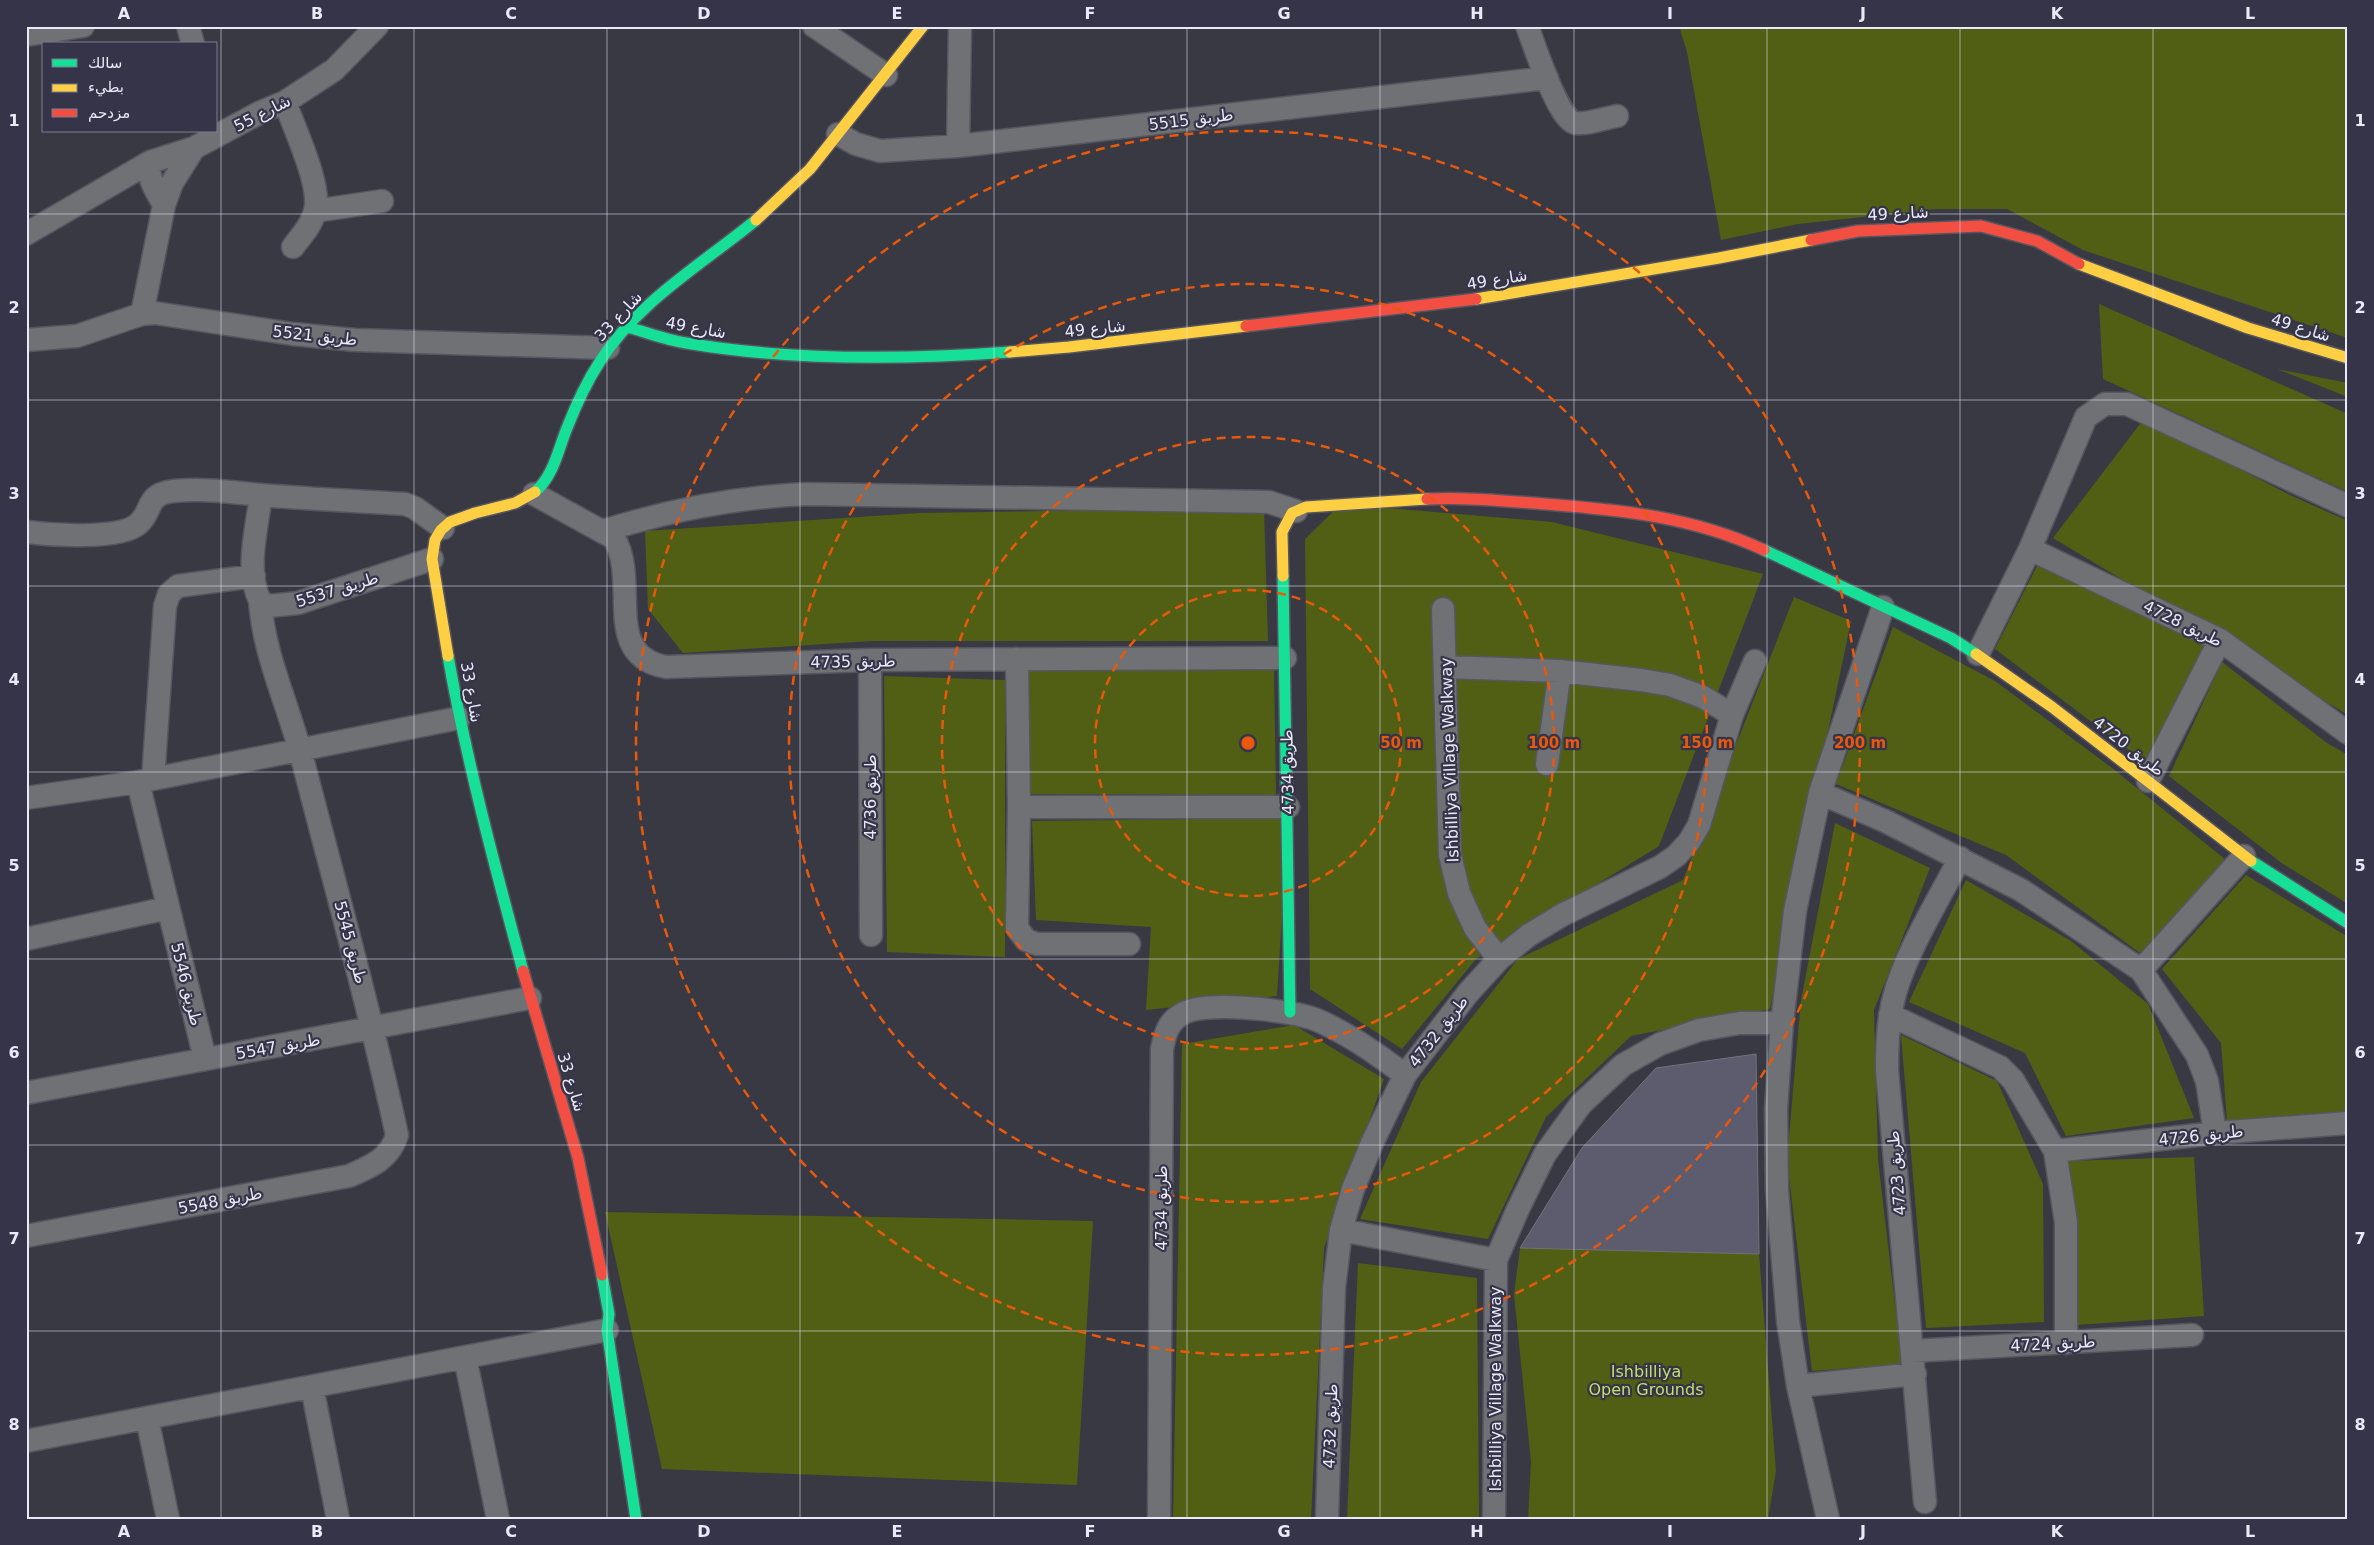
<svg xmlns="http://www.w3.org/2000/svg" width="2374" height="1545" viewBox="0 0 2374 1545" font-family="'DejaVu Sans','Noto Sans Arabic',sans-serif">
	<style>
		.green { fill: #515f15 }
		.building { fill: #5d5b6e; stroke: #73727d }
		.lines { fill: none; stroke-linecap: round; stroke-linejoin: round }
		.street-casing { stroke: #565660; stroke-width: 25 }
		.fast-casing { stroke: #565660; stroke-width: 14 }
		.slow-casing { stroke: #565660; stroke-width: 14 }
		.jam-casing { stroke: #565660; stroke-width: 14 }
		.street { stroke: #6f7175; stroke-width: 22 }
		.fast { stroke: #16e098; stroke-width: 11 }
		.slow { stroke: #ffcf43; stroke-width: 11 }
		.jam { stroke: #f24e42; stroke-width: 11 }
		.grid { fill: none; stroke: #e9e9f7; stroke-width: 1; stroke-opacity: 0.55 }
		.ring { fill: none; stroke: #e8590c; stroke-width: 2.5; stroke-dasharray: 9 6 }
		.labels { text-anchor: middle; stroke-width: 4.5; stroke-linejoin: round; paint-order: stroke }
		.street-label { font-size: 16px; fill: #e9e9f7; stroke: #353449 }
		.park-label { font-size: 16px; fill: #c5df69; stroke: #353449 }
		.centre { fill: #e8590c; stroke: #353449; stroke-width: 2.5 }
		.ring-label { font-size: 15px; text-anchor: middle; font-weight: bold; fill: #e8590c; stroke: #353449; stroke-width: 4.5; stroke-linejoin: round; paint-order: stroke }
		.neatline { fill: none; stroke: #e9e9f7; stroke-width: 2 }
		.grid-label { font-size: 16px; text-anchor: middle; font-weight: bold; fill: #e9e9f7 }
	</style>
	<rect width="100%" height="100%" fill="#393944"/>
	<path class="green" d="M1679,26l669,2v310l-265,-88 -76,-41h-71l-138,15 -77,16 -34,-188z
		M2099,304l249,110v78l-245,-113z
		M2277,369l71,14v14z
		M2143,420l149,76 56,25v194l-295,-177z
		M1341,504l211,18 211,52 -104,272 -183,113 -74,90 -92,-60 -5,-450z
		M1264,508l4,133h-396l-189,12 -35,-44 -3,-78 275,-18z
		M2038,564l171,70 -63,129 -151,-114z
		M1794,597l57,24 -81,388 -139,27 -85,81 -58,122 -128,-20 61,-137 97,-123 165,-79z
		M1893,627l102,54 117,87 114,92 -86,93 -134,-98 -170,-71z
		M2222,662l105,81 21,12v149l-65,-40 -114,-88z
		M1274,670l2,125 -245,-1 -3,-123z
		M884,676l121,4v277l-118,-5z
		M1288,818l-11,178 -131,14 5,-83 -115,-7 -4,-99z
		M1835,823l95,45 -56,142 4,150 24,204 -90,7 -25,-211 14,-160z
		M2246,875l102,62v176l-121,8 -6,-78 -59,-74z
		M1966,880l105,61 77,63 46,114 -128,18 -41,-83 -116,-51z
		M1294,1025l90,54 -60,169 -13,271h-138l9,-475z
		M1901,1035l96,46 46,103 1,138 -118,6z
		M2194,1157l10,159 -128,9 1,-100 -9,-64z
		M605,1212l488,9 -16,264 -415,-16z
		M1520,1248l239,6 17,217 -8,48h-240l3,-57 -17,-168z
		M1358,1263l119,15 2,241h-132z"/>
	<path class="building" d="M1756,1054l3,200 -239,-6 62,-100 74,-80z"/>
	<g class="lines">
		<g class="street-casing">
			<path id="street" d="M188,26l5,18
				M814,26l72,49
				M1527,26c7,18 31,93 48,97 12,2 30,-5 42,-7
				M26,35l57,-9
				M285,102c9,26 37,84 30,109 -3,14 -14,25 -22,36
				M838,134l18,10 24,7 78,-5 589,-68
				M958,146l2,-120
				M150,162c-3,17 6,28 14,43
				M315,211l67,-10
				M26,234l124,-72 44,-14 65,-35 26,-11 49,-32 43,-44
				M142,314l22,-109 8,-22 22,-35
				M26,340l51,-4 65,-22 13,-1 138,21 62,6 253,8
				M534,494l80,44c26,44 -13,117 52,129l204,-7 415,-2
				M261,495c-4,33 -16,75 -1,106l9,5 29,-3 134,-44
				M603,531c67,-21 134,-34 204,-37l462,8 27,9
				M26,532c24,3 94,8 112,-8 16,-13 6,-30 36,-33 29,-3 58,1 87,4 48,4 96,6 144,9l10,4 28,20
				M2030,549l190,91 128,93
				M1443,609l7,246 9,38 16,35 24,31
				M1978,654l52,-105 56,-132 19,-13h22l221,102
				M1017,659l2,148 -2,121 9,12 11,4h92
				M870,660l1,275
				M1445,667l115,4 81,9 29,5 33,12 29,18
				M1547,764l13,-93
				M153,779l12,-173 4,-12 9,-8 76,-10
				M2148,781l72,-141
				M138,782l67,277
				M1820,793l65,28 136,69 120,80 56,85 10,26 8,52
				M26,798l112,-16 321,-64
				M1019,807h269
				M26,939l142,-31
				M2141,970l103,-114
				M1890,1015l110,52 13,13 42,71 11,71v121
				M26,1093l504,-95
				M2055,1151l160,-18 133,-10
				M1341,1230l155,30
				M26,1236l323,-60c21,-9 41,-17 48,-41 -28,-128 -63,-254 -96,-381 -14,-52 -37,-99 -41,-153
				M1913,1351l279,-16
				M465,1357l33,162
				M1798,1386l117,-12
				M312,1387l26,132
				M147,1418l21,101
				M26,1441l581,-111
				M1925,1502l-38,-432c0,-27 1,-54 9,-80 13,-43 43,-91 64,-132
				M1159,1519l3,-470c3,-15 6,-27 20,-35 22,-14 111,-4 135,6 32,14 60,34 88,55
				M1327,1519l7,-231 7,-58 12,-41 20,-48 32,-66 63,-82 31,-34 30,-24 33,-20 98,-48 16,-11 13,-14 10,-17 33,-110 23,-54
				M1494,1519l2,-259 22,-51 27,-55 36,-50 42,-39 37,-21 39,-14 41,-7h42
				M1828,1519l-30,-133 -10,-65 -11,-131 -1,-81 6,-86 13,-112 25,-118 63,-186"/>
		</g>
		<g class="fast-casing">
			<path id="fast" d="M627,327c19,5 39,13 59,16 105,18 217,17 324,9
				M535,492c19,-17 23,-42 32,-64 9,-23 19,-45 32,-65 38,-61 102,-98 157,-143
				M1764,550l187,88 25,16
				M1283,576l7,436
				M448,656c19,107 47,211 75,315
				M2251,861l97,62
				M602,1275l7,39 -2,16 29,189"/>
		</g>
		<g class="slow-casing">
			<path id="slow" d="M756,220l54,-51 113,-143
				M2079,264l169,64 100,30
				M1476,299l243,-41 92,-18
				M1010,352l59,-5 177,-21
				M1283,576l-1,-44 10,-19 14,-6 121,-8
				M1976,654l76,53 199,154
				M448,656l-16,-97 3,-19 6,-10 9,-8 25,-9 40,-10 20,-11"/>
		</g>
		<g class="jam-casing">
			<path id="jam" d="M1811,240l47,-9 123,-5 56,15 42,23
				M1246,326l230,-27
				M1427,499c40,-2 78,2 118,5 78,6 148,13 219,46
				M523,971l55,187 24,117"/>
		</g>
		<use href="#street" class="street"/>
		<use href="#fast" class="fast"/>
		<use href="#slow" class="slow"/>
		<use href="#jam" class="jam"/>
	</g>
	<path class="grid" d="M221,26v1493M414,26v1493M607,26v1493M800,26v1493M994,26v1493M1187,26v1493M1380,26v1493M1574,26v1493M1767,26v1493M1960,26v1493M2153,26v1493M26,214h2322M26,400h2322M26,586h2322M26,772h2322M26,959h2322M26,1145h2322M26,1331h2322"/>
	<g class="ring">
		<circle cx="1248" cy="743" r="153"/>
		<circle cx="1248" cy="743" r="306"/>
		<circle cx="1248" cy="743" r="459"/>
		<circle cx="1248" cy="743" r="612"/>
	</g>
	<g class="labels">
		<g class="street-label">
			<text transform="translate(262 113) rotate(-27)" y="6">شارع 55</text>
			<text transform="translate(1191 119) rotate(-7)" y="6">طريق 5515</text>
			<text transform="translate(1898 213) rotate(-3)" y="6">شارع 49</text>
			<text transform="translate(1497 279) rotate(-9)" y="6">شارع 49</text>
			<text transform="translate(618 316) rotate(-47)" y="6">شارع 33</text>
			<text transform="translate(696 327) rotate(10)" y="6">شارع 49</text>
			<text transform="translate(2301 327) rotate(17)" y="6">شارع 49</text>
			<text transform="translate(1095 328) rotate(-6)" y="6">شارع 49</text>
			<text transform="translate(315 335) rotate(6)" y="6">طريق 5521</text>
			<text transform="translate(337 589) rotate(-17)" y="6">طريق 5537</text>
			<text transform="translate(2183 623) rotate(26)" y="6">طريق 4728</text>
			<text transform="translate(853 661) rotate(-1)" y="6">طريق 4735</text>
			<text transform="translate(472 692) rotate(80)" y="6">شارع 33</text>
			<text transform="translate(2129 746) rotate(38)" y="6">طريق 4720</text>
			<text transform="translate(1449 760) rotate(-92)" y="6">Ishbilliya Village Walkway</text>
			<text transform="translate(1287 772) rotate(-91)" y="6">طريق 4734</text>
			<text transform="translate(870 797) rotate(-90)" y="6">طريق 4736</text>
			<text transform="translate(351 942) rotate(75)" y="6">طريق 5545</text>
			<text transform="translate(187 984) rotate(76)" y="6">طريق 5546</text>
			<text transform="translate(1438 1031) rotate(-52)" y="6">طريق 4732</text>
			<text transform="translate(278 1046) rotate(-10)" y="6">طريق 5547</text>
			<text transform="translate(572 1082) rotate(73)" y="6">شارع 33</text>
			<text transform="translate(2201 1135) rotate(-6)" y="6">طريق 4726</text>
			<text transform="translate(1896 1173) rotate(-95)" y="6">طريق 4723</text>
			<text transform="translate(220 1200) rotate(-11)" y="6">طريق 5548</text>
			<text transform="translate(1161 1208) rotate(-90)" y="6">طريق 4734</text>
			<text transform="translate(2053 1343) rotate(-3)" y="6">طريق 4724</text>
			<text transform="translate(1495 1389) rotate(-90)" y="6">Ishbilliya Village Walkway</text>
			<text transform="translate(1330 1426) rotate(-88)" y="6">طريق 4732</text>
		</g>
		<g class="park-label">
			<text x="1646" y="1377">Ishbilliya<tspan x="1646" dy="18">Open Grounds</tspan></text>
		</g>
	</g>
	<circle cx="1248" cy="743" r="8" class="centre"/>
	<g class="ring-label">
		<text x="1401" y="748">50 m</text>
		<text x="1554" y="748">100 m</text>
		<text x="1707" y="748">150 m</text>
		<text x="1860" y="748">200 m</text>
	</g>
	<rect width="2374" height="1545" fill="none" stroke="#353449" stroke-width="55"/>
	<rect x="42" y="42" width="175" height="90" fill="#353449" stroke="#7d7c8f"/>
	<rect x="52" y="59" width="25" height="8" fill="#16e098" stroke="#7d7c8f"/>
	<text x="88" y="68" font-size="15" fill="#e9e9f7">سالك</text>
	<rect x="52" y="84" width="25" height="8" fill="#ffcf43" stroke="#7d7c8f"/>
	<text x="88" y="92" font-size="15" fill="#e9e9f7">بطيء</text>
	<rect x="52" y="109" width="25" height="8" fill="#f24e42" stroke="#7d7c8f"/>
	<text x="88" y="118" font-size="15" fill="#e9e9f7">مزدحم</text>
	<rect x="28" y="28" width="2318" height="1490" class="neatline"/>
	<g class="grid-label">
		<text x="124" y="19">A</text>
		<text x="317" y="19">B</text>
		<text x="511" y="19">C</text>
		<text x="704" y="19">D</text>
		<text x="897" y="19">E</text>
		<text x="1090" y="19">F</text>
		<text x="1284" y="19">G</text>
		<text x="1477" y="19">H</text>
		<text x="1670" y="19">I</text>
		<text x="1863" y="19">J</text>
		<text x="2057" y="19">K</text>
		<text x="2250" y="19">L</text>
		<text x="14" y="126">1</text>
		<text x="2360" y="126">1</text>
		<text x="14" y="313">2</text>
		<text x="2360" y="313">2</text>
		<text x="14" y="499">3</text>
		<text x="2360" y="499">3</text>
		<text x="14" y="685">4</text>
		<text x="2360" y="685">4</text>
		<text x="14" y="871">5</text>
		<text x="2360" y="871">5</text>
		<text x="14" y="1058">6</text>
		<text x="2360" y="1058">6</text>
		<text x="14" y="1244">7</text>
		<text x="2360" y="1244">7</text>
		<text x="14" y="1430">8</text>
		<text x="2360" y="1430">8</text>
		<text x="124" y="1537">A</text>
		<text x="317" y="1537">B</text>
		<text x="511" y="1537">C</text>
		<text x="704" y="1537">D</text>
		<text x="897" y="1537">E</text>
		<text x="1090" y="1537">F</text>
		<text x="1284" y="1537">G</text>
		<text x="1477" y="1537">H</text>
		<text x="1670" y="1537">I</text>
		<text x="1863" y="1537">J</text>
		<text x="2057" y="1537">K</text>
		<text x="2250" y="1537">L</text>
	</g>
</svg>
